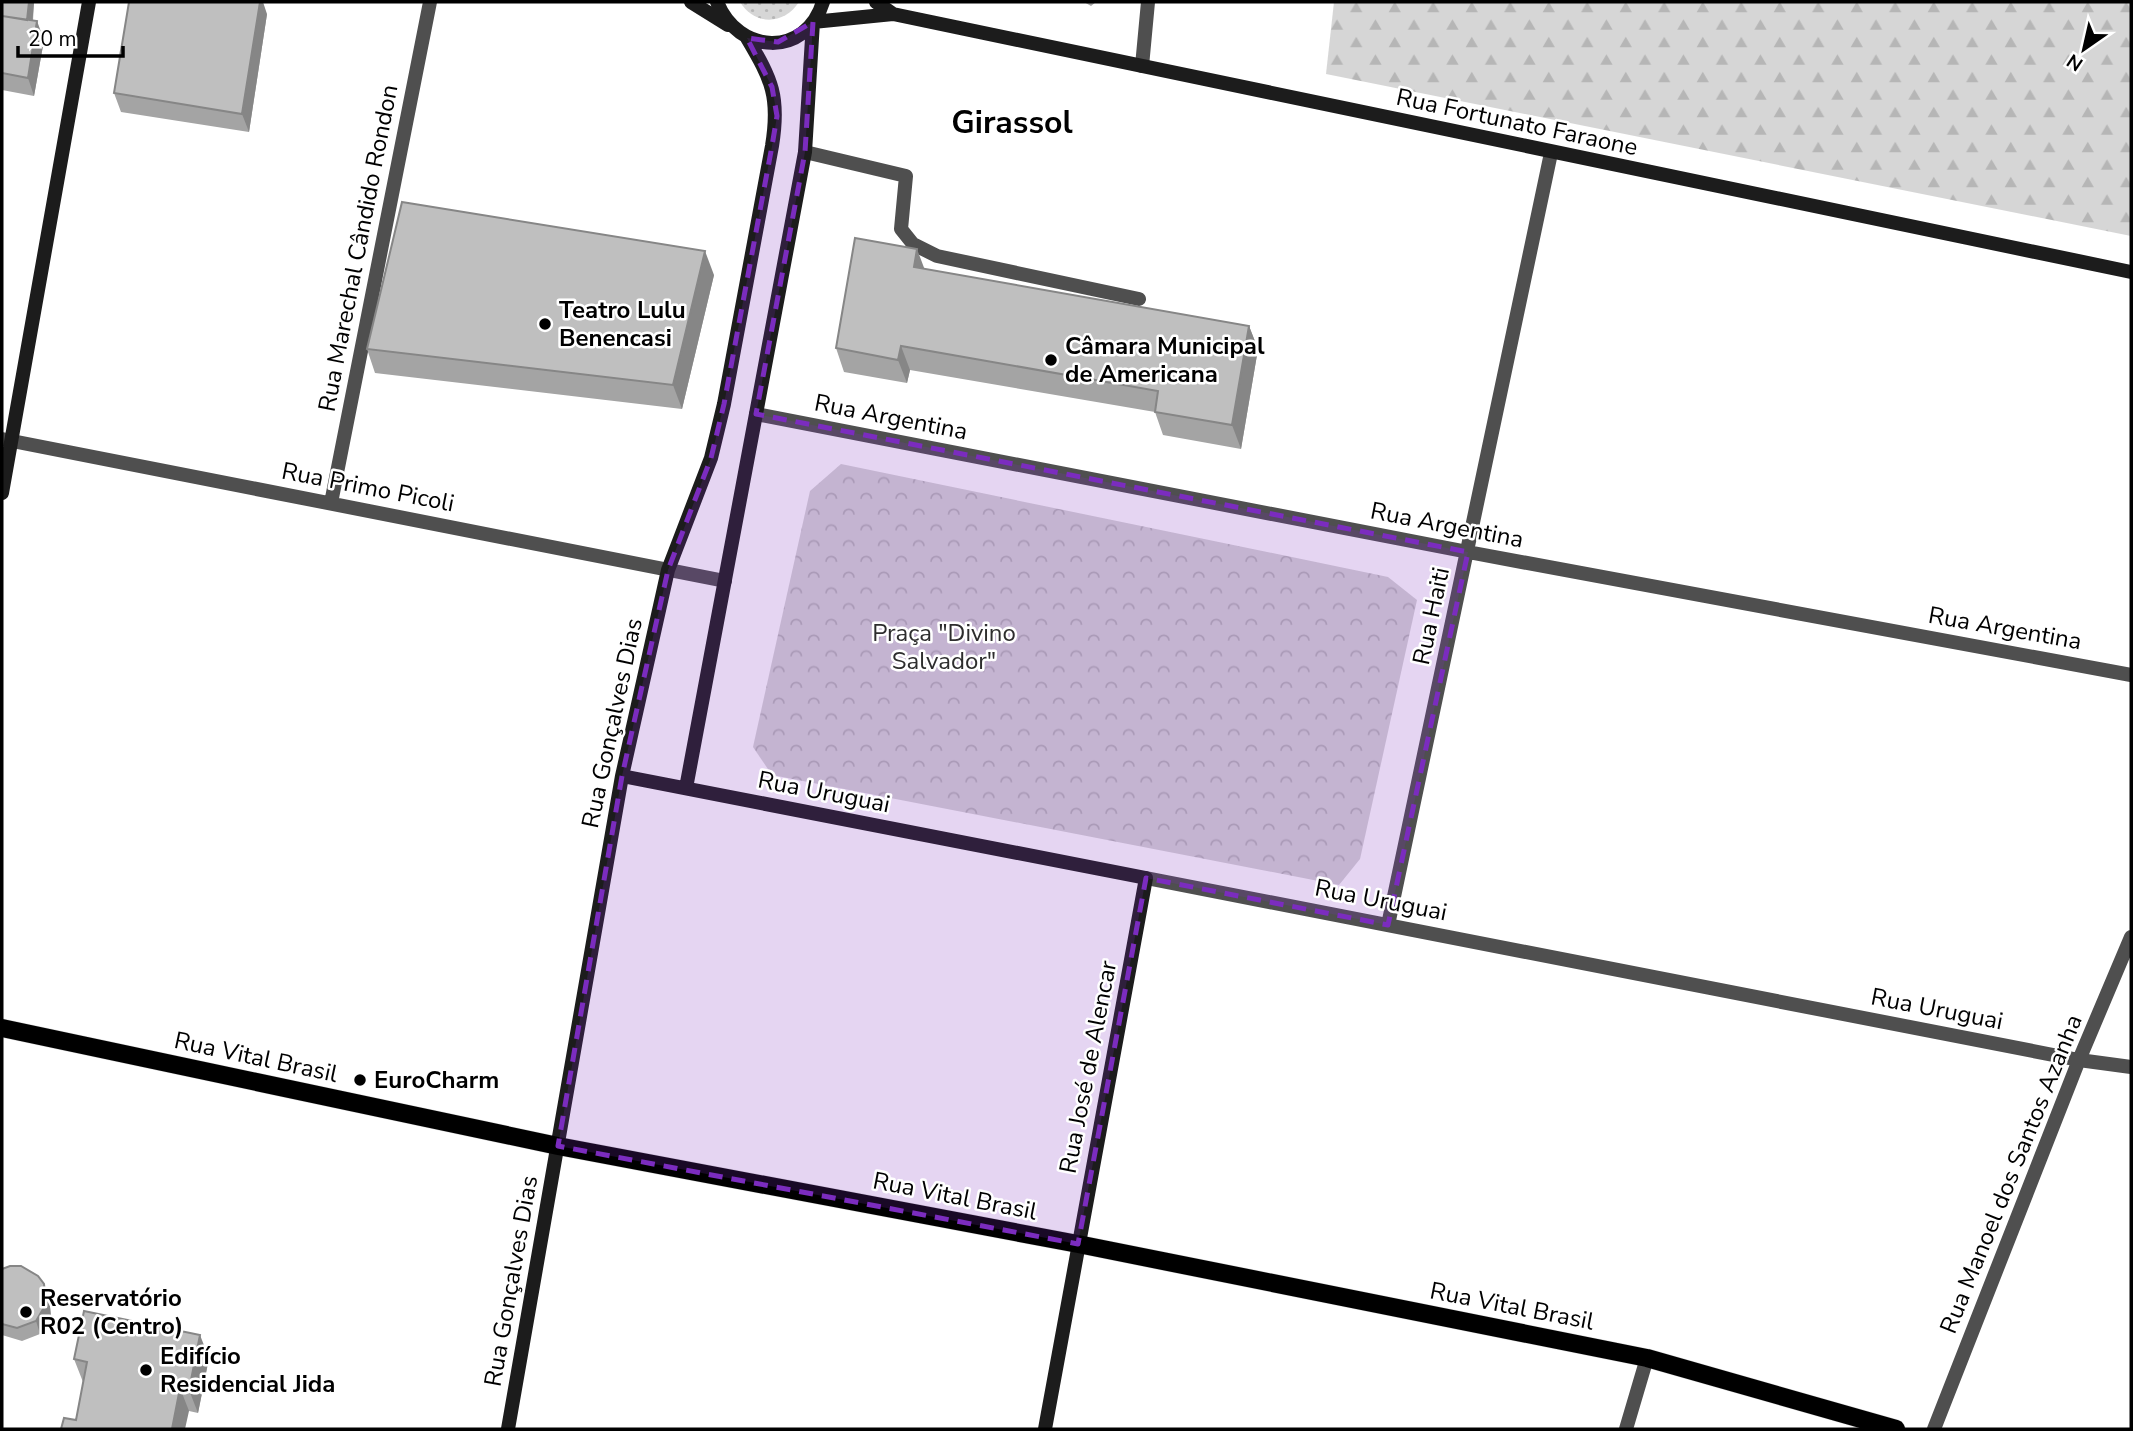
<svg xmlns="http://www.w3.org/2000/svg" width="2133" height="1431" viewBox="0 0 2133 1431" font-family="'Nunito Sans',sans-serif">
	<style>
		.grass { fill: url(#grass-dots) }
		.forest { fill: url(#forest-firs) }
		.park { fill: url(#park-crowns) }
		.lines { fill: none; stroke-linecap: round; stroke-linejoin: round }
		.primary-casing { stroke: #dbdbdb; stroke-width: 19 }
		.service { stroke: #4f4f4f; stroke-width: 14 }
		.minor { stroke: #4f4f4f; stroke-width: 14 }
		.secondary { stroke: #1c1c1c; stroke-width: 14 }
		.primary { stroke: #000; stroke-width: 18 }
		.wall { fill: #a4a4a4 }
		.shaded-wall { fill: #868686 }
		.building { fill: #bfbfbf; stroke: #868686; stroke-width: 2 }
		.marked { fill: #7b2cbf; fill-opacity: 0.2; stroke: #7b2cbf; stroke-width: 5; stroke-dasharray: 14 9; stroke-linejoin: round }
		.poi-dot { fill: #000; stroke: #fff; stroke-width: 2.5 }
		.labels { text-anchor: middle; stroke-width: 5; stroke-linejoin: round; paint-order: stroke }
		.street-label { font-size: 24px; fill: #000; stroke: #fff }
		.poi-label { font-size: 24px; font-weight: bold; fill: #000; stroke: #fff; text-anchor: start }
		.park-label { font-size: 24px; fill: #2d2d2d; stroke: #fff }
		.district-label { font-size: 32px; font-weight: bold; fill: #000; stroke: #fff }
	</style>
	<defs>
		<pattern id="grass-dots" width="8" height="8" patternUnits="userSpaceOnUse" patternTransform="scale(1.75)"><rect width="8" height="8" fill="#d6d6d6"/><path d="M2 2h.1M6 6h.1" fill="none" stroke="#b6b6b6" stroke-width="1.8" stroke-linecap="round"/></pattern>
		<pattern id="forest-firs" width="22" height="20" patternUnits="userSpaceOnUse" patternTransform="scale(1.75)"><rect width="22" height="20" fill="#d6d6d6"/><path d="M5 1l3.5 6h-7zM16 11l3.5 6h-7z" fill="#b6b6b6"/></pattern>
		<pattern id="park-crowns" width="20" height="18" patternUnits="userSpaceOnUse" patternTransform="scale(1.75)"><rect width="20" height="18" fill="#d6d6d6"/><path d="M2 6a3 3 0 1 1 6 0M12 15a3 3 0 1 1 6 0" fill="none" stroke="#b6b6b6"/></pattern>
	</defs>
	<rect width="100%" height="100%" fill="#fff"/>
	<path class="grass" d="M740,2h59c-15,23 -44,24 -59,0z"/>
	<path class="forest" d="M1334,2h797v234l-805,-162z"/>
	<path class="park" d="M841,464l547,113 29,23 -57,259 -21,26 -567,-110 -19,-28 57,-256z"/>
	<g class="lines">
		<g class="primary-casing">
			<path id="primary" d="M2,1028l556,118 520,98 569,114 249,71"/>
		</g>
		<path class="service" d="M805,152l101,24 -5,53 12,15 24,12 202,43"/>
		<path class="minor" d="M1142,66l6,-64
			M756,414l712,138 663,123
			M2,439l723,142
			M331,503l99,-501
			M1146,878l933,182 52,7
			M1388,925l163,-772
			M1626,1429l21,-71
			M1934,1429l145,-369 52,-123"/>
		<path class="secondary" d="M691,2l37,23
			M717,2c21,53 89,56 106,0
			M876,2l17,12
			M2,493l87,-491
			M622,776l524,102 -101,551
			M686,788l119,-636 8,-130 80,-8 1238,258
			M508,1429l114,-653 46,-206 43,-112 13,-54 48,-258c8,-49 0,-66 -25,-108"/>
		<use href="#primary" class="primary"/>
	</g>
	<path class="wall" d="M2,2h32l-1,19 11,19 -10,56 -32,-6z
		M1084,2h12l-5,4z
		M267,14l-18,118 -128,-20 -7,-19z
		M924,269l325,57 9,23 -17,100 -78,-14 -8,-23 -245,-42 -3,13 -63,-11 -8,-24z
		M714,275l-32,134 -307,-36 -8,-24z
		M2,1269l42,15 5,12 2,21 -11,17 -18,7 -20,-6z
		M209,1358l-11,55 -9,-2 -128,18 15,-9 7,-38 -9,-23z"/>
	<path class="shaded-wall" d="M29,2h5l-3,36 -4,-13z
		M260,2h3l4,12 -18,118 -7,-18z
		M37,21l7,19 -10,56 -6,-18z
		M917,249l9,24 -12,-6z
		M705,251l9,24 -32,134 -9,-24z
		M1249,326l9,23 -17,100 -9,-24z
		M901,346l9,24 -3,13 -9,-23z
		M44,1284l5,12 2,21 -11,17 -4,-13z
		M200,1335l9,23 -11,55 -9,-23z
		M180,1388l9,23 -4,18h-13z"/>
	<path class="building" d="M2,2h27l-2,18 -25,-4z
		M129,2h131l-18,112 -128,-21z
		M2,16l35,5 -9,57 -26,-5z
		M402,202l303,49 -32,134 -306,-36z
		M855,238l62,11 -3,18 335,59 -17,99 -77,-13 3,-21 -257,-45 -3,14 -62,-12z
		M10,1266h11l17,10 6,8 2,20 -10,17 -19,7 -15,-4v-55z
		M84,1311l116,24 -11,55 -9,-2 -8,41h-111l3,-11 12,2 11,-58 -13,-3z"/>
	<path class="marked" d="M813,22l-8,130 -49,262 712,138 -80,373 -242,-47 -68,366 -520,-98 64,-370 46,-206 43,-112 13,-54 48,-258 5,-30 -5,-29 -25,-49 31,4z"/>
	<g class="poi-dot">
		<circle cx="545" cy="324" r="7"/>
		<circle cx="1051" cy="360" r="7"/>
		<circle cx="360" cy="1080" r="7"/>
		<circle cx="26" cy="1312" r="7"/>
		<circle cx="146" cy="1370" r="7"/>
	</g>
	<g class="labels">
		<g class="street-label">
			<text transform="translate(1517 122) rotate(12)" y="8">Rua Fortunato Faraone</text>
			<text transform="translate(358 248) rotate(-79)" y="8">Rua Marechal Cândido Rondon</text>
			<text transform="translate(891 417) rotate(11)" y="8">Rua Argentina</text>
			<text transform="translate(368 487) rotate(11)" y="8">Rua Primo Picoli</text>
			<text transform="translate(1447 525) rotate(11)" y="8">Rua Argentina</text>
			<text transform="translate(1431 616) rotate(-78)" y="8">Rua Haiti</text>
			<text transform="translate(2005 628) rotate(10)" y="8">Rua Argentina</text>
			<text transform="translate(612 723) rotate(-78)" y="8">Rua Gonçalves Dias</text>
			<text transform="translate(824 792) rotate(11)" y="8">Rua Uruguai</text>
			<text transform="translate(1381 900) rotate(11)" y="8">Rua Uruguai</text>
			<text transform="translate(1937 1009) rotate(11)" y="8">Rua Uruguai</text>
			<text transform="translate(256 1057) rotate(12)" y="8">Rua Vital Brasil</text>
			<text transform="translate(1088 1067) rotate(-79)" y="8">Rua José de Alencar</text>
			<text transform="translate(2011 1174) rotate(-68)" y="8">Rua Manoel dos Santos Azanha</text>
			<text transform="translate(955 1196) rotate(11)" y="8">Rua Vital Brasil</text>
			<text transform="translate(511 1281) rotate(-80)" y="8">Rua Gonçalves Dias</text>
			<text transform="translate(1512 1306) rotate(11)" y="8">Rua Vital Brasil</text>
		</g>
		<g class="poi-label">
			<text x="559" y="318">Teatro Lulu<tspan x="559" dy="28">Benencasi</tspan></text>
			<text x="1065" y="354">Câmara Municipal<tspan x="1065" dy="28">de Americana</tspan></text>
			<text x="374" y="1088">EuroCharm</text>
			<text x="40" y="1306">Reservatório<tspan x="40" dy="28">R02 (Centro)</tspan></text>
			<text x="160" y="1364">Edifício<tspan x="160" dy="28">Residencial Jida</tspan></text>
		</g>
		<g class="park-label">
			<text x="944" y="641">Praça "Divino<tspan x="944" dy="28">Salvador"</tspan></text>
		</g>
		<g class="district-label">
			<text x="1012" y="133">Girassol</text>
		</g>
	</g>
	<rect width="2133" height="1431" fill="none" stroke="#000000" stroke-width="7"/>
	<g transform="translate(2084 49) rotate(214)" stroke="#ffffff" stroke-width="5" paint-order="stroke">
	<path d="M0-5L12 26L0 18L-12 26Z" fill="#000000"/>
	<text y="-10" font-size="19" font-weight="bold" text-anchor="middle" fill="#000000">N</text>
	</g>
	<path d="M18 46v10h105v-10" fill="none" stroke="#000000" stroke-width="3.5"/>
	<text x="28" y="46" font-size="21" fill="#000000" stroke="#ffffff" stroke-width="5" paint-order="stroke">20 m</text>
</svg>
